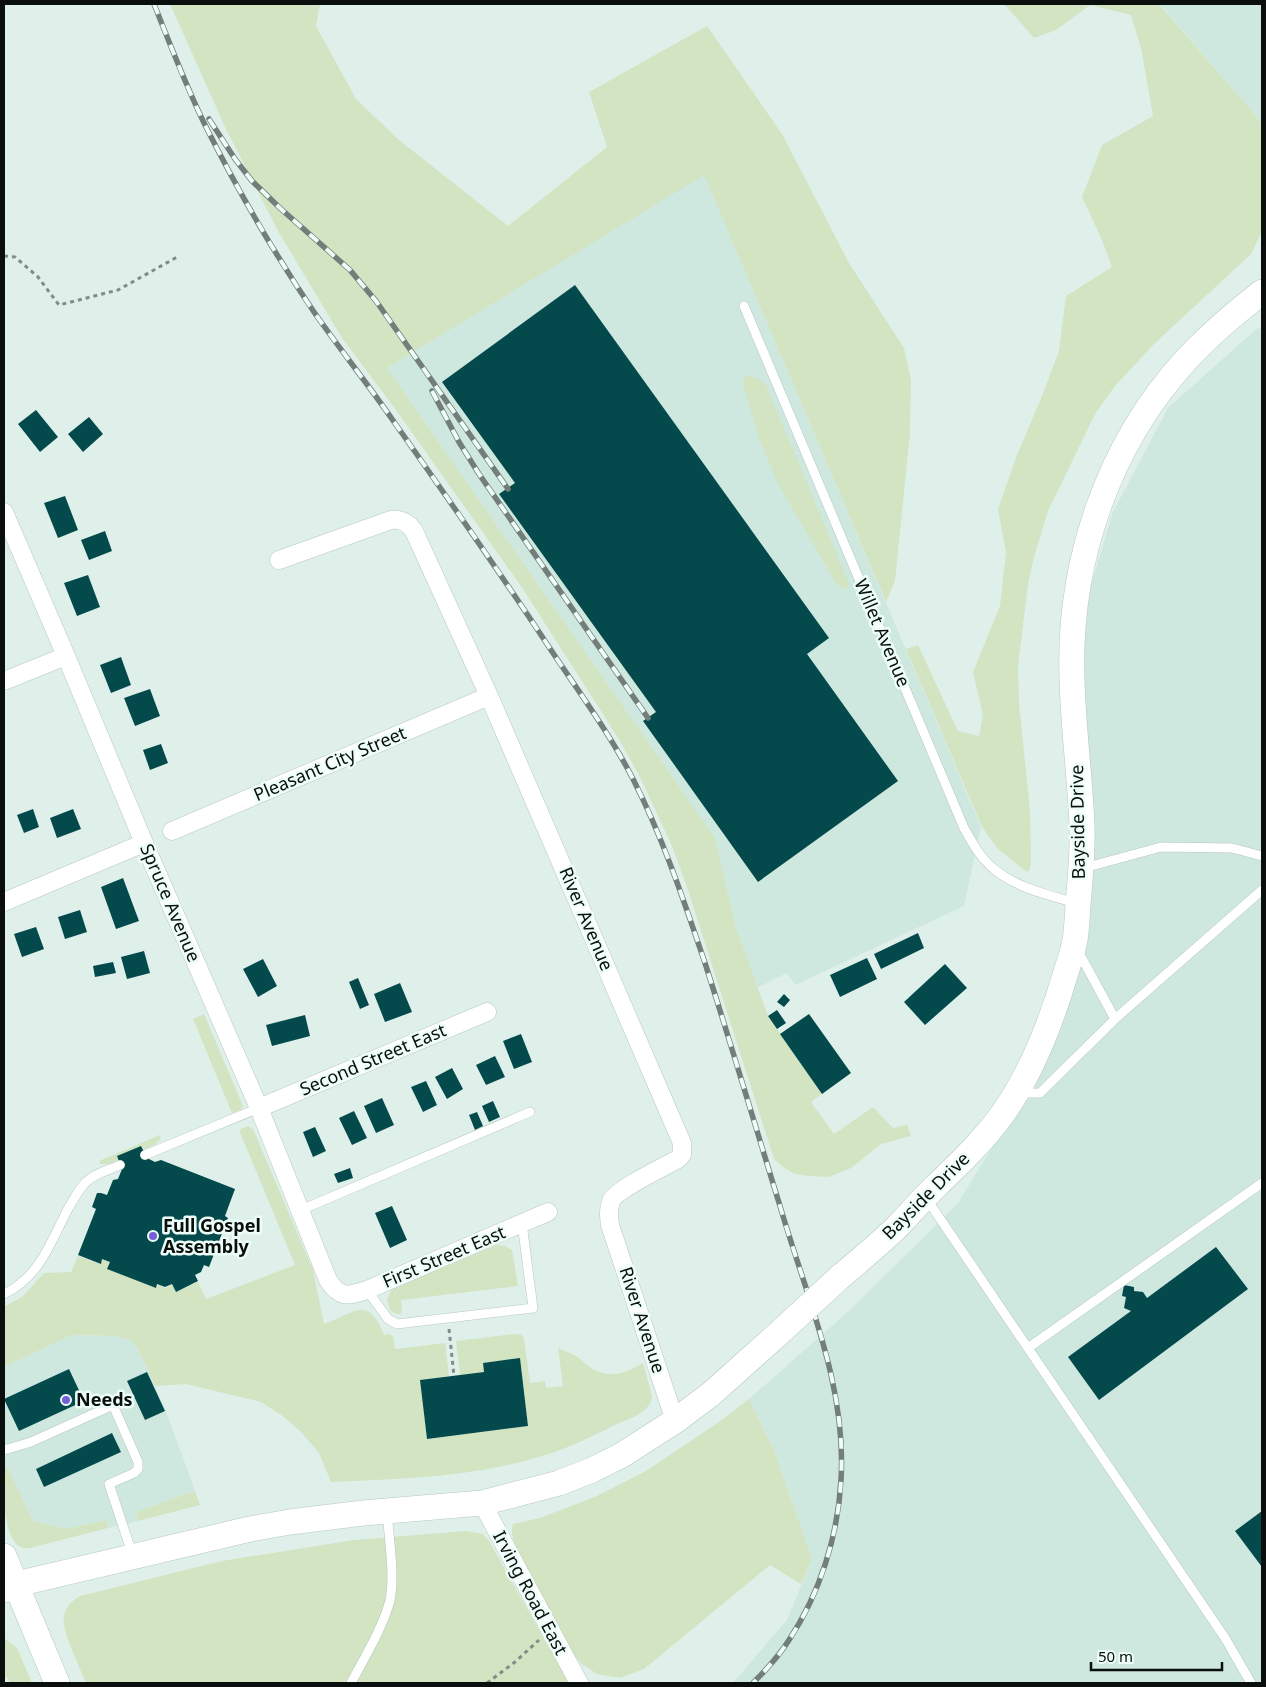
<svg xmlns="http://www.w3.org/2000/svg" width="1266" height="1687" viewBox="0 0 1266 1687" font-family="'Noto Sans',sans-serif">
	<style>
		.built { fill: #cee7df }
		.green { fill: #d2e4c2 }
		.building { fill: #044a4c }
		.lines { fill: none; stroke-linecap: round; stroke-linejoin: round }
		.lane-casing { stroke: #b7c7c2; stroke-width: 10 }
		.street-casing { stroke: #b7c7c2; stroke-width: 19 }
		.secondary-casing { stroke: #b7c7c2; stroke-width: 26 }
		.path { stroke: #808c88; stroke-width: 3; stroke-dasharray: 4 4; stroke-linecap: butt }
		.lane { stroke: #fff; stroke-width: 9 }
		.street { stroke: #fff; stroke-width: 18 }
		.secondary { stroke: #fff; stroke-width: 25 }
		.rail-casing { stroke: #737e7b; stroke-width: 5.5 }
		.rail { stroke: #edfdf8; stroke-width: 4; stroke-dasharray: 11; stroke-linecap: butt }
		.secondary-bridge-casing { stroke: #b7c7c2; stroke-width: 26; stroke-linecap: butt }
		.secondary-bridge { stroke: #fff; stroke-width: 25 }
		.poi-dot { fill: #765ed9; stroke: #edfdf8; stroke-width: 2 }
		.labels { text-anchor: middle; stroke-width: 5; stroke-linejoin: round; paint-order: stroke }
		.street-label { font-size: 18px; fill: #0a0f0e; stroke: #edfdf8 }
		.poi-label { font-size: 18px; font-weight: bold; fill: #0a0f0e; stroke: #edfdf8; text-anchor: start }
	</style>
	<rect width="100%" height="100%" fill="#dff0eb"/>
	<path class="built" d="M1160,4h102v119z
		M704,174l277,653 -17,79 -169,79 -8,-12 -30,15 -21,-60 -21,-90 -328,-470z
		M1262,326v1357h-529l54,-63 25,-61 -37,-106 -26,-54 101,-89 108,-107 68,-110 48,-149 -3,-292 42,-140 55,-104 86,-77z
		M72,1335l46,1 15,6 4,5 29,64 29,80 -59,21 2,9 -30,7 -2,-8 -41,9 -33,-8 -24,-52 -4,-5v-97z"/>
	<path class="green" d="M170,4h150l-4,22 40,73 43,41 109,86 99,-79 -18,-55 118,-66 75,108 67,129 55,85 7,32 -1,53 -15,148 -9,21 -182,-427 -317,193 328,470 21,90 32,88 54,78 -11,8 23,32 39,-27 20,21 14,-3 4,11 -30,8 -30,24 -22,9 -20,-1 -14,-2 -12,-7 -9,-8 -86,-269 -16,-44 -32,-69 -20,-36 -97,-152 -127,-179 -54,-72 -64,-107 -52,-102z
		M1004,4h155l103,119v108l-11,23 -96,89 -40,43 -20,28 -47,97 -14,46 -6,27 -10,82 1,38 11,106 1,52 -1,7 -2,3 -4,-2 -27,-22 -15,-21 -76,-178 12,-4 40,86 21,5 4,-21 -10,-43 27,-66 6,-54 -8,-43 19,-54 25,-59 17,-45 7,-55 46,-29 -10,-27 -20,-43 20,-52 51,-29 -12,-68 -10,-33 -41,-10 -34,25 -22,8z
		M746,376l12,2 8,7 82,196 1,4 -4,4 -4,-1 -5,-5 -59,-101 -18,-44 -16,-54v-4z
		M204,1014l39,92 -2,4 -9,3 -39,-94z
		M248,1126l5,3 60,141 11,54c30,-11 45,-30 60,11l6,-1 3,3 2,12 50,-6 4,33 -29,4 7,59 101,-13 -8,-68 -37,5 1,9 -24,3 -4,-34 59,-7 7,1 2,4 6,44 15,-2 1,7 17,-2 -5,-38c6,3 13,5 18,8 5,3 8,7 12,10 20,14 37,8 55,-3l9,33c0,16 -25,24 -37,29 -22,11 -46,23 -70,30 -69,22 -142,24 -214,27l-12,-29 -17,-20 -19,-17 -22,-14 -75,-18 -31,2 -18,-39 -4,-5 -15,-6 -46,-1 -68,32v-60l19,-11 21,-23 27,-1 7,-16 22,8 2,-5 8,3 -3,7 49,19 2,-3 7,3 7,-3 4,7 22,-10 8,17 89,-34 -56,-135z
		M160,1135l1,3 -5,6 -13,6 -2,-4 -24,10 1,4 -9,4h-9l-1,-3z
		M497,1245l8,1 7,4 6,36 -117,14 1,10 -1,4h-5l-6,-4 -3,-11 4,-9 4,-3z
		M749,1399l26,54 37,106 -11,25 -31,-19 -126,104 -24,9 -23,-4 -15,-10 -10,-11c-13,-23 -68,-106 -59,-129l27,-6 57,-22 49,-25 73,-49z
		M4,1464l4,5 25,52 32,8 41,-9 2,8 -78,20c-30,5 -26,-63 -26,-84z
		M195,1491l5,14 -62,16 -2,-9z
		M466,1531l17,3 6,7 80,142h-483c-5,-11 -9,-22 -14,-33 -8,-21 -17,-40 8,-54l142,-35 132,-21z
		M4,1638l13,10 15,35h-22l-3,-6h-3z"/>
	<path class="building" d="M575,285l254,353 -22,16 91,127 -140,101 -115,-161 13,-9 -157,-218 16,-11 -73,-101z
		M36,410l22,27 -18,15 -22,-28z
		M89,417l14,17 -20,18 -15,-18z
		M65,496l13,34 -20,8 -14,-35z
		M105,531l7,20 -23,9 -8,-20z
		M88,575l12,32 -23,9 -13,-33z
		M121,657l10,28 -20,8 -11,-28z
		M150,689l10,27 -25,10 -11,-28z
		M161,744l7,19 -18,7 -7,-20z
		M33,809l6,18 -15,6 -7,-18z
		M73,809l8,20 -24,9 -7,-20z
		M123,878l16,43 -23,8 -15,-42z
		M80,910l7,22 -22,7 -7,-22z
		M36,927l8,22 -22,8 -8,-23z
		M918,933l6,15 -43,21 -7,-15z
		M144,951l6,22 -23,6 -6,-22z
		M867,958l10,21 -37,18 -10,-22z
		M263,959l14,27 -19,11 -15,-28z
		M113,962l3,11 -21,4 -2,-11z
		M945,964l22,24 -42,37 -21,-23z
		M358,978l11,27 -9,4 -11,-27z
		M400,983l12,29 -27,10 -11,-28z
		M784,994l6,6 -6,7 -7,-5z
		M777,1010l9,13 -9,6 -9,-13z
		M809,1014l42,59 -29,21 -42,-60z
		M305,1015l5,21 -38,10 -6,-21z
		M521,1034l11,28 -18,7 -11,-28z
		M495,1056l10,21 -19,8 -10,-20z
		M452,1068l11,21 -16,10 -12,-22z
		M426,1081l11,24 -14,7 -12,-25z
		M382,1098l12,27 -18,8 -12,-27z
		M493,1101l7,16 -11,5 -7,-16z
		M354,1111l13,27 -15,7 -13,-27z
		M477,1112l6,14 -8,4 -6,-15z
		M315,1127l11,24 -13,6 -10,-25z
		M141,1146l6,12 8,4 6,-2 74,29 -10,27 3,2 -19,49 -5,-2 -3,7 -6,3 3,6 -22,11 -4,-8 -7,3 -8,-3 -1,4 -49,-19 3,-7 -8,-3 -1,5 -23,-9 18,-46 -4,-2 5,-14h4l6,2 6,-15 5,-1 4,-10 -5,-13z
		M350,1168l3,10 -15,5 -4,-9z
		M392,1206l15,34 -17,8 -15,-35z
		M1216,1247l32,42 -149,111 -31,-43 63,-46 -7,-3 2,-11 -4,-1 2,-11 10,2v4l9,1 4,6z
		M520,1358l8,68 -101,13 -7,-59 64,-8 -1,-9z
		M69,1369l15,32 -65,30 -15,-32z
		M147,1372l18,39 -20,9 -18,-39z
		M112,1433l9,19 -77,35 -8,-18z
		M1262,1511v56l-27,-36z"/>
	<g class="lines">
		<g class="lane-casing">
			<path id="lane" d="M744,306l220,522c8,14 16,30 30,41 23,19 54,26 82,34
				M1084,868l77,-21 71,1 30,8
				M1078,951l37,68
				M1019,1093h21l75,-74 147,-129
				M145,1155l114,-47
				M926,1198l299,440 26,45
				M301,1210l229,-98
				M367,1290l21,29 9,5 136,-16 -11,-85
				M4,1294c36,-17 47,-53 65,-87 5,-8 10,-18 17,-25 9,-9 23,-12 34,-17
				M1028,1348l234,-165
				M4,1450l27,-8 82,-37 25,57v7l-4,4 -25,11 24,72
				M351,1683c13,-25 32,-55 39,-83 5,-24 -1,-62 -3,-88"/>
		</g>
		<g class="street-casing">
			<path id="street" d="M4,512l62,144 78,187 115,265 69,172c12,19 20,16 39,10l181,-78
				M279,560l112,-40c10,-1 17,2 23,11l75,165 193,447v12l-4,4c-14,8 -61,30 -67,42 -3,8 -2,16 -1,24l65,196
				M4,681l62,-25
				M172,831l317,-135
				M4,902l140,-59
				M259,1108l228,-96
				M482,1503l97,180"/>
		</g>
		<g class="secondary-casing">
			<path id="secondary" d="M840,1277c19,-16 38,-32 56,-49 13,-13 25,-28 39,-41 24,-23 50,-48 69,-75 29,-42 48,-92 62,-140 3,-9 6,-18 8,-27 3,-13 3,-27 4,-40 2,-26 5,-53 4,-79 -2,-50 -9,-99 -10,-148 -4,-115 36,-233 114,-318 23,-25 49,-47 76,-68
				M4,1556l53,127
				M4,1590l13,-6 233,-55 40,-7 73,-9 119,-10 77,-20 33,-13 30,-15 53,-34 36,-27 67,-60"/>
		</g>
		<path class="path" d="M4,256l11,1 23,20 21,28 59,-15 61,-34
			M449,1329l5,47
			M487,1683l28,-21 24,-22"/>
		<use href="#lane" class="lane"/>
		<use href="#street" class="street"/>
		<use href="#secondary" class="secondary"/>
		<g class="rail-casing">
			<path id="rail" d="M154,4c16,40 32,82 51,121 32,64 69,128 109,187 25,36 53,71 78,107 52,74 105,149 155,225 29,44 62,88 86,135 30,59 51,122 72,184 26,81 50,162 75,243 26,90 67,179 61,274 -3,56 -21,113 -52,160 -10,16 -23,30 -36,43
				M209,119l26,40 17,22 29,28 69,61 26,31 132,188
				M432,391l27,51 20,32 169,244"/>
		</g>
		<use href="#rail" class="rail"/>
		<g class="secondary-bridge-casing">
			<path id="secondary-bridge" d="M778,1334l62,-57"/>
		</g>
		<use href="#secondary-bridge" class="secondary-bridge"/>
	</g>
	<g class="poi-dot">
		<circle cx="153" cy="1236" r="5"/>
		<circle cx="66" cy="1400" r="5"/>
	</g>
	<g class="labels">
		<g class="street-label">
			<text transform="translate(882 633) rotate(67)" y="6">Willet Avenue</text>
			<text transform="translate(330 764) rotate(-23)" y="6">Pleasant City Street</text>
			<text transform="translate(1078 822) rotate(-91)" y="6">Bayside Drive</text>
			<text transform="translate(170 903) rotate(67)" y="6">Spruce Avenue</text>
			<text transform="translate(586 919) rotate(67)" y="6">River Avenue</text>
			<text transform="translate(373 1060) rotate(-23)" y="6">Second Street East</text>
			<text transform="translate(926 1196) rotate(-45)" y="6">Bayside Drive</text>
			<text transform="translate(444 1257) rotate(-23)" y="6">First Street East</text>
			<text transform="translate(642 1320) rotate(72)" y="6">River Avenue</text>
			<text transform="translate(530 1593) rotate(62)" y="6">Irving Road East</text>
		</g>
		<g class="poi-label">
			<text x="163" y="1232">Full Gospel<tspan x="163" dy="21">Assembly</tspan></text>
			<text x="76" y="1406">Needs</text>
		</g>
	</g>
	<rect width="1266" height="1687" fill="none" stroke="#0a0f0e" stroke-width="10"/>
	<path d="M1091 1662v8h131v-8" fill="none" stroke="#0a0f0e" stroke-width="2.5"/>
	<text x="1098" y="1662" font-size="15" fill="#0a0f0e" stroke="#edfdf8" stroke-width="4" paint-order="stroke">50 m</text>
</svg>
